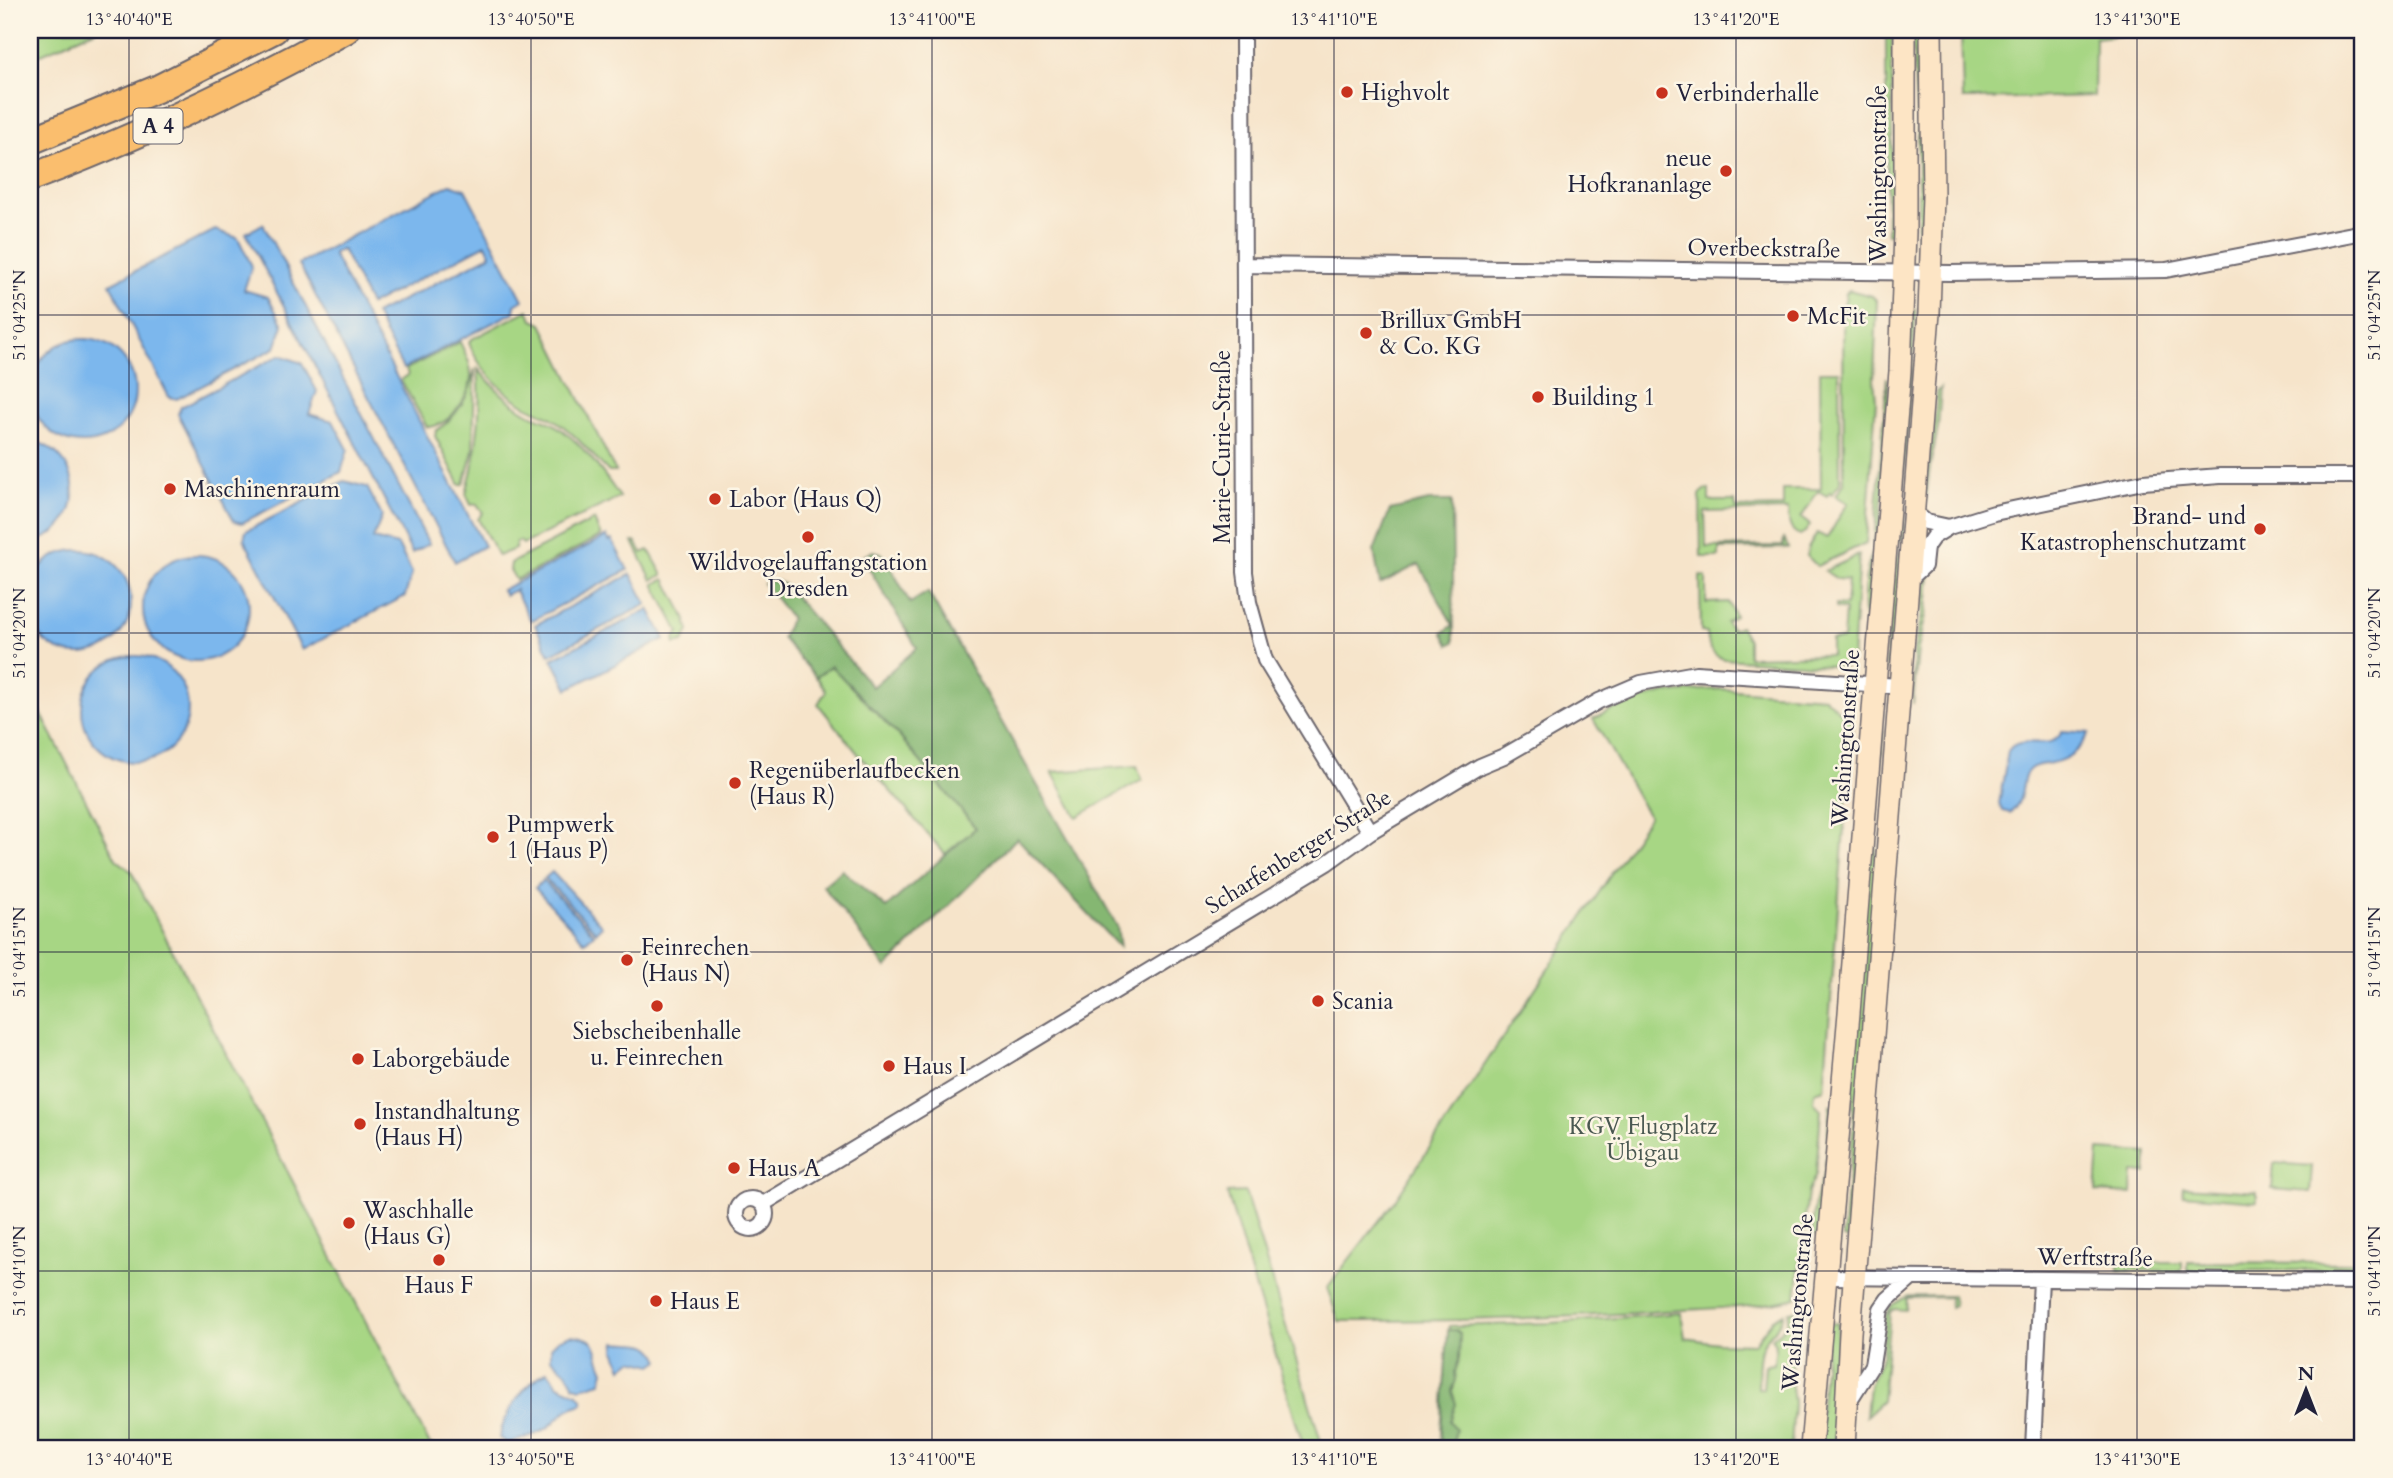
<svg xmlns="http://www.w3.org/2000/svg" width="2393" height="1478" viewBox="0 0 2393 1478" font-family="Cardo,serif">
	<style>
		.green { fill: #a7d684; stroke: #647c60; stroke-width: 2 }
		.forest { fill: #85b772; stroke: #546c56; stroke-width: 2 }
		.water { fill: #7bb7ed; stroke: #4e6c94; stroke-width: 2 }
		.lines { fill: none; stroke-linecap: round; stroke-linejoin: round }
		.minor-casing { stroke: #6c666d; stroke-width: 18 }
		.secondary-casing { stroke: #6c666d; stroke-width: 24 }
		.motorway-casing { stroke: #6c666d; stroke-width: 30 }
		.minor { stroke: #fff; stroke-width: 14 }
		.secondary { stroke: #fde5c5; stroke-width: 21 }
		.motorway { stroke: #fabe6e; stroke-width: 26 }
		.ticks { fill: none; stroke: #22223b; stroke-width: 2; stroke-opacity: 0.45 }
		.poi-dot { fill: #c8321e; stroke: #fcf5e5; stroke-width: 2.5 }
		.labels { text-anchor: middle; stroke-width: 5; stroke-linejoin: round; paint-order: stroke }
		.shield { fill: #fcf5e5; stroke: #63616e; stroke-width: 2 }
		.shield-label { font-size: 21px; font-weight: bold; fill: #22223b }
		.poi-label { font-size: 23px; fill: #22223b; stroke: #fcf5e5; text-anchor: start }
		.street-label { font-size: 23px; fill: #22223b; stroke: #fcf5e5 }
		.park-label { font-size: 23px; fill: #4a5851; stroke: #fcf5e5 }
		.neatline { fill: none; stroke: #22223b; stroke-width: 2.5 }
		.ticks-label { font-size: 18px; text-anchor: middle; fill: #22223b }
	</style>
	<rect width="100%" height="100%" fill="#fcf5e5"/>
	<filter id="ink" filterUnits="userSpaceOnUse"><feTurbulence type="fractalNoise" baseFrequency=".0143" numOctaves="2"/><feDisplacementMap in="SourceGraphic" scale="14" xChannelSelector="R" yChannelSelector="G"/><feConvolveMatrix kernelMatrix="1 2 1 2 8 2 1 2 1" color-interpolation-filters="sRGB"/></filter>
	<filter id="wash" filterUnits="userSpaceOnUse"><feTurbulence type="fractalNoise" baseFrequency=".00686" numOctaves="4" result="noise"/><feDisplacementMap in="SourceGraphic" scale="28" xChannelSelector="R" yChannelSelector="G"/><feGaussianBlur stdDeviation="1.57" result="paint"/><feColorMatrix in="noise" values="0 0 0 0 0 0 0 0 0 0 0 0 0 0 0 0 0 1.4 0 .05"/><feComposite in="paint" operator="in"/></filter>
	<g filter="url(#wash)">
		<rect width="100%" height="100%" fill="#f6e4ca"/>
		<path class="green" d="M30,30h66l-66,29z
			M1886,30h6v204h-5z
			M1912,30h11l2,204h-7v-99z
			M1961,30h210l-76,8 -1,58 -116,3h-15z
			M1849,290l23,6 5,5 -3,79 2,20 -10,143 -49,23 -10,-10 1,-8 9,-15 10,5 21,-35 -12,-7 8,-13 -1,-177 2,-4 1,-9z
			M528,310l5,10 9,4 74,148h-7c-18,-18 -34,-39 -56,-53 -9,-6 -20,-9 -30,-15 -21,-12 -46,-38 -54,-61l1,-3z
			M1909,310h7l-12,164v63l-11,11z
			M460,342c5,11 12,23 11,36 -2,21 -23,49 -44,49l-26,-47 7,-5 -2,-6z
			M475,369l-2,82 -9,33 -4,1 -25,-49 1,-5c22,-15 34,-35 39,-62z
			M478,369c13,15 26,29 43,40 9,7 23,9 34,16 27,18 47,46 65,72l-97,47 -3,-3 -4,1 -1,7 -17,7 -20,-37 5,-6 -6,-9 -6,1 -5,-11c11,-40 16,-84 12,-125z
			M1820,371h19l1,112 -8,11 -2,-2 -3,4 -9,-5 -17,27 9,7 -5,7 -5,3c-12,-4 -11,-14 -12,-25l-83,2 1,35 77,-1 1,-9 4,11 -69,1v8h-18l-1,-62 4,-5 5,-1v12h26l1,7 47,-1v-18h38z
			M1887,377l3,38 -11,119 -7,25 -5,70c-7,-24 -2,-59 7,-82z
			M1941,388l-3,40 -8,39 -4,32 -4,-1 12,-70 3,-36z
			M594,520l7,16 -85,44 -6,-10 1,-7z
			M633,542h3l6,11 7,-3 14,25 -11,5z
			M1904,547l-13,116 -5,6 6,-104z
			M1859,555l-7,104 -7,8 -121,-8c-13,-3 -16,-14 -17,-26l-6,-1 -1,-56 6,1v26l22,-1 7,14 -9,6 6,8 8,-4 8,14v17l83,-2v-15h12l2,-30 -10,-2v-3l11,1 2,-26 -11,-1 -12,-8z
			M1928,562h3l-4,49 -9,38 -5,55 1,-55 9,-38z
			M665,579l20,38 4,14 -6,11 -8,2 -1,-4 5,-8 -25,-48z
			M831,666l69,71 76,91 -31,26 -86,-99 -41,-51 8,-13 -10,-14z
			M1721,689l103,8 19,18 8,3 1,6 -28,365 -9,3 -1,10 7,8 -5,64 -8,18 -12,106c-42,11 -89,10 -132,13 -109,8 -216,10 -325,10l-12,-33 68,-88 254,-383 -56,-98c49,-25 73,-28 128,-30z
			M30,692l86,167 15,12 298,572 7,5h-406z
			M1878,731h5l-8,106 2,41 -27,361 -7,-1 11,-117 -2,-39z
			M1137,766l5,14 -65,37 -25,-45z
			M1830,1105l5,3 -12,128 -11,-1 3,-34 10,-31z
			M2099,1150l48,3 -1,20 -13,-1 -1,22 -36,-2z
			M2274,1163l38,3 -2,26 -38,-3z
			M2184,1187l73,5v9l-74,-6z
			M1245,1192l78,256h-19l-77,-255z
			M2118,1262h64v9l-64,-1z
			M2188,1262l175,1v7l-175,1z
			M1908,1296h44l2,9 -4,2 -1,-10 -42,1 -1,12 -12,-1 -4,3 -8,89 -16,15 3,-31 13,-28 3,-40 6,-11z
			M1789,1311h7l-5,68 3,23 -3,46h-351l9,-122 102,-3 130,-10 4,25 33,5 36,1 19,-25 11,-6c-3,14 -17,21 -22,34 -5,12 -3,28 -4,41l5,1 2,-24 9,-1 2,-20 -4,-6 15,-13z
			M1838,1323c-4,42 -1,83 -4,125h-17l11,-124z"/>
		<path class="forest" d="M1429,501h23l2,141 -5,3 -6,-12 10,-8 -34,-61 -39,20 -6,-33 16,-41z
			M873,551l8,2 5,5 24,45 18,-11 189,334 3,22 -103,-110 -131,130 -63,-82 19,-16 44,38 90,-80 -76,-91 -69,-71 -15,11 -34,-39 9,-20 -27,-34c9,-6 15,-3 23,3l85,100 45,-39 -55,-91z
			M1448,1330h8l4,3 -1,27 -4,12 1,8 -4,11 4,13 -6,17 6,8 -4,18 -12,1z"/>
		<path class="water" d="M450,184l15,5 58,111 -8,5 -1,7 -111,57 -28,-55 116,-59 -5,-11 -116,61 -28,-56 -9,5 151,292 -29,16 -156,-298z
			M263,224l166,320 -17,9 -166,-320z
			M215,230l23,8 14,28 -8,24 24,7 15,28 -8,23 -98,51 -8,-2 -59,-113z
			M31 391a52 52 0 1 1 104 0a52 52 0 1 1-104 0Z
			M280,355l22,8 15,28 -8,23 24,7 15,28 -7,23 -99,51 -8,-2 -56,-107 3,-7z
			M30,440c58,13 58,91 0,103z
			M344,481l23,6 15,29 -9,23 25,6 14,28 -7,23 -103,54 -58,-111 2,-8z
			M607,536l2,5 3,-1 16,30 -97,51 -16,-30 2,-2 -12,6 -3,-5z
			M27 602a52 52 0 1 1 104 0a52 52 0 1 1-104 0Z
			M143 608a53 53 0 1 1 106 0a53 53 0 1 1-106 0Z
			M631,574l16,30 -97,51 -15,-30z
			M649,609l16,30 -97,50 -16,-30z
			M82 709a53 53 0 1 1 106 0a53 53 0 1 1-106 0Z
			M2062,731l27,2c-7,15 -20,27 -38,30 -7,2 -15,1 -21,6 -11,8 -3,31 -20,44l-8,-2 -3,-7 9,-53c12,-20 45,4 54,-20z
			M552,872l50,54 -6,6 -51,-54z
			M543,880l51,54 -9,8 -50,-54z
			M570,1335c32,3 22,11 34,36l-3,11 -20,6 -7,-2 -7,-13 -16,-15v-11l7,-7z
			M616,1342c22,3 34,-4 44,18l-7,5 -21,-5 -10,8 -7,-18z
			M548,1371l10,14 20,9 5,6 -1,4c-20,6 -18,10 -32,22 -12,9 -27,13 -42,17l-9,-5c6,-26 24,-54 49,-67z"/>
	</g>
	<g filter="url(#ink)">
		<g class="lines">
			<g class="minor-casing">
				<path id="minor" d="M1243,30l2,542 4,30 16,58 105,172
					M1244,265l707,8 215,-3 197,-38
					M1914,512l12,10 23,5
					M1909,580l15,-14 2,-19 7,-10 16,-10 45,-14 149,-31 77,-6h143
					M736 1214a15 15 0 1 1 30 0a15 15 0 1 1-30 0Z
					M763,1204l564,-341 43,-31 110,-66 24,-10 95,-55 42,-18 55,-10 204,13
					M1825,1277l538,5
					M1848,1403l24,-38 9,-56 7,-10 24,-21
					M2033,1448l8,-169"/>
			</g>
			<g class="secondary-casing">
				<path id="secondary" d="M1811,1448l38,-435 51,-642 5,-139v-202
					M1844,1448l6,-115 79,-1020 4,-117 -2,-166"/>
			</g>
			<g class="motorway-casing">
				<path id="motorway" d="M30,141l127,-52 117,-59
					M30,178c109,-41 214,-91 316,-148"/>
			</g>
			<use href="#minor" class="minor"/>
			<use href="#secondary" class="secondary"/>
			<use href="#motorway" class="motorway"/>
		</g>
	</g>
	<path class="ticks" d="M129,30v1418M531,30v1418M932,30v1418M1334,30v1418M1736,30v1418M2137,30v1418M30,315h2333M30,633h2333M30,952h2333M30,1271h2333"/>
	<g class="poi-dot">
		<circle cx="1347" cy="92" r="7"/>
		<circle cx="1662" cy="93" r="7"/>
		<circle cx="1726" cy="171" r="7"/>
		<circle cx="1793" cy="316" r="7"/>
		<circle cx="1366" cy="333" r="7"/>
		<circle cx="1538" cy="397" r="7"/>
		<circle cx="170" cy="489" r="7"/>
		<circle cx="715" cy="499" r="7"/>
		<circle cx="2260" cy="529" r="7"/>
		<circle cx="808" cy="537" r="7"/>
		<circle cx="735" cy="783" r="7"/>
		<circle cx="493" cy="837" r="7"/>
		<circle cx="627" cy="960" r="7"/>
		<circle cx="1318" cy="1001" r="7"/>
		<circle cx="657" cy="1006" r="7"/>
		<circle cx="358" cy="1059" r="7"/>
		<circle cx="889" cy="1066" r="7"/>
		<circle cx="360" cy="1124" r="7"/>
		<circle cx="734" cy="1168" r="7"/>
		<circle cx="349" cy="1223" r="7"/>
		<circle cx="439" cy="1260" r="7"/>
		<circle cx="656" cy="1301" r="7"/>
	</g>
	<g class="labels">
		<rect class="shield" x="133.5" y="108.5" width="49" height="35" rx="5"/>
		<g class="shield-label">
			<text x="158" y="133">A 4</text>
		</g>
		<g class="poi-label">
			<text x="1361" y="100">Highvolt</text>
			<text x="1676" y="101">Verbinderhalle</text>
			<text x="1712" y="166" text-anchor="end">neue<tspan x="1712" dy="26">Hofkrananlage</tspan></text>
			<text x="1807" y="324">McFit</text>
			<text x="1380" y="328">Brillux GmbH<tspan x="1380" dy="26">&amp; Co. KG</tspan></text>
			<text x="1552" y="405">Building 1</text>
			<text x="184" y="497">Maschinenraum</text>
			<text x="729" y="507">Labor (Haus Q)</text>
			<text x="2246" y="524" text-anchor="end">Brand- und<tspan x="2246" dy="26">Katastrophenschutzamt</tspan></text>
			<text x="808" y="570" text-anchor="middle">Wildvogelauffangstation<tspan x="808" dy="26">Dresden</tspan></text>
			<text x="749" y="778">Regenüberlaufbecken<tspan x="749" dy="26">(Haus R)</tspan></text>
			<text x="507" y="832">Pumpwerk<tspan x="507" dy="26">1 (Haus P)</tspan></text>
			<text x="641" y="955">Feinrechen<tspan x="641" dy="26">(Haus N)</tspan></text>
			<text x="1332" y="1009">Scania</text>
			<text x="657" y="1039" text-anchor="middle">Siebscheibenhalle<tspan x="657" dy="26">u. Feinrechen</tspan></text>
			<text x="372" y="1067">Laborgebäude</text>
			<text x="903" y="1074">Haus I</text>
			<text x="374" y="1119">Instandhaltung<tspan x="374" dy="26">(Haus H)</tspan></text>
			<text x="748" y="1176">Haus A</text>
			<text x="363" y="1218">Waschhalle<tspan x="363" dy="26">(Haus G)</tspan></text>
			<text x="439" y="1293" text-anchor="middle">Haus F</text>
			<text x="670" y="1309">Haus E</text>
		</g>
		<g class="street-label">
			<text transform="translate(1878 174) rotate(-90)" y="8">Washingtonstraße</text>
			<text transform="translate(1764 248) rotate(1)" y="8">Overbeckstraße</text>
			<text transform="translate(1222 447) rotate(-90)" y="8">Marie-Curie-Straße</text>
			<text transform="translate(1845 738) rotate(-86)" y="8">Washingtonstraße</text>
			<text transform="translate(1298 851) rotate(-32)" y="8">Scharfenberger Straße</text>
			<text transform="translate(2095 1257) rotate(1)" y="8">Werftstraße</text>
			<text transform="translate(1797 1302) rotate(-85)" y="8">Washingtonstraße</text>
		</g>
		<g class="park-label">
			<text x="1643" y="1134">KGV Flugplatz<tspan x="1643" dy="26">Übigau</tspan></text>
		</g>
	</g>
	<rect width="2393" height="1478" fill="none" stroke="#fcf5e5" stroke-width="77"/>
	<g transform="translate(2306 1390)" stroke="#fcf5e5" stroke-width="5" paint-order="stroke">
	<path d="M0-5L12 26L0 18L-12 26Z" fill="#22223b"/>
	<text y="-10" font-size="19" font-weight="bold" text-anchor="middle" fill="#22223b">N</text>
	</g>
	<rect x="38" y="38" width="2316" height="1402" class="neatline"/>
	<g class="ticks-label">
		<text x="129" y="25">13°40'40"E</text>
		<text x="531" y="25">13°40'50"E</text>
		<text x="932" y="25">13°41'00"E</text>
		<text x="1334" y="25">13°41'10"E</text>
		<text x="1736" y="25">13°41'20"E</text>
		<text x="2137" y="25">13°41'30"E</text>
		<text transform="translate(19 315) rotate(-90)" y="6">51°04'25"N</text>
		<text transform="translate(2374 315) rotate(-90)" y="6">51°04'25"N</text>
		<text transform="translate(19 633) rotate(-90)" y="6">51°04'20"N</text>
		<text transform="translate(2374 633) rotate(-90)" y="6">51°04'20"N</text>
		<text transform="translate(19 952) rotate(-90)" y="6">51°04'15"N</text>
		<text transform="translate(2374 952) rotate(-90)" y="6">51°04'15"N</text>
		<text transform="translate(19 1271) rotate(-90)" y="6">51°04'10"N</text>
		<text transform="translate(2374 1271) rotate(-90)" y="6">51°04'10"N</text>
		<text x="129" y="1465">13°40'40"E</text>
		<text x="531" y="1465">13°40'50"E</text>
		<text x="932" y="1465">13°41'00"E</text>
		<text x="1334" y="1465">13°41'10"E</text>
		<text x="1736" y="1465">13°41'20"E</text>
		<text x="2137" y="1465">13°41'30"E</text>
	</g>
</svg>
